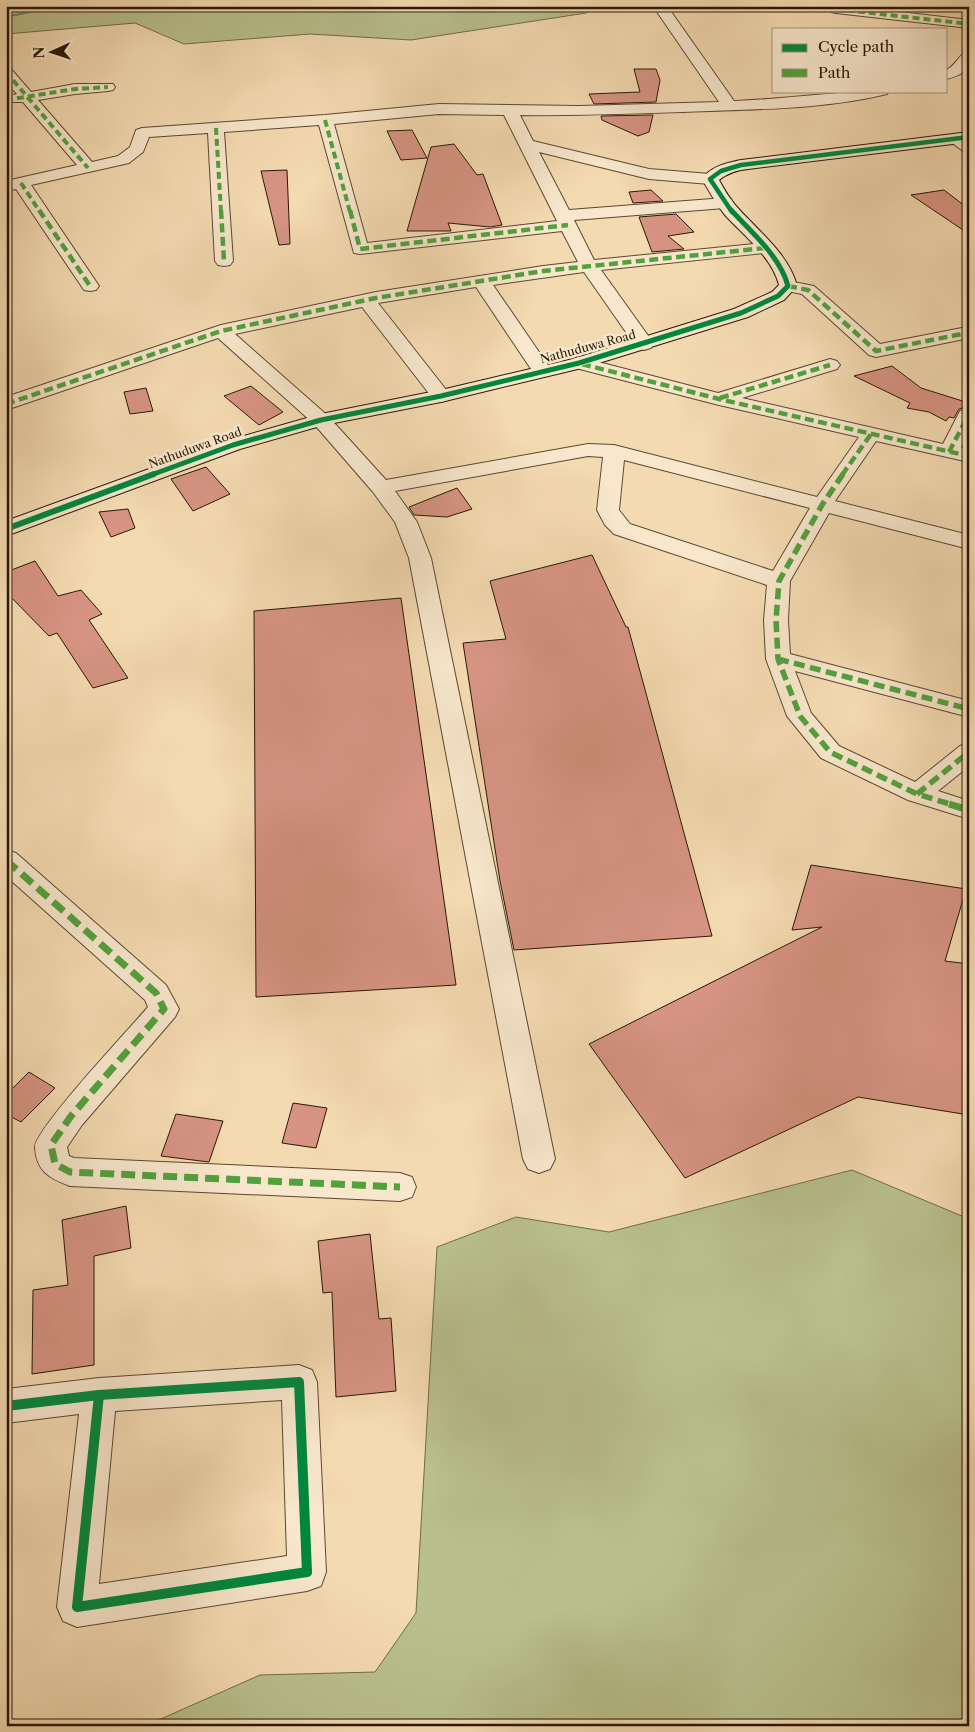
<svg xmlns="http://www.w3.org/2000/svg" width="975" height="1732" viewBox="0 0 975 1732" font-family="'Libre Caslon Text',serif">
	<style>
		.green { fill: #b9c08d; stroke: #706c4a }
		.lines { fill: none; stroke-linecap: round; stroke-linejoin: round }
		.stream { fill: #707870; fill-rule: evenodd }
		.building { fill: #d79483; stroke: #281806 }
		.street-casing { stroke: #5b4831; stroke-width: 2 }
		.secondary-casing { stroke: #281806; stroke-width: 2 }
		.street { fill: #f8e7cc; fill-rule: evenodd }
		.secondary { fill: #f8e7cc; fill-rule: evenodd }
		.quiet-far3 { stroke: #51a13d; stroke-width: 4; stroke-dasharray: 7 4; stroke-linecap: butt }
		.quiet-far2 { stroke: #51a13d; stroke-width: 4.5; stroke-dasharray: 9 4.5; stroke-linecap: butt }
		.quiet-far1 { stroke: #51a13d; stroke-width: 5.5; stroke-dasharray: 11 5.5; stroke-linecap: butt }
		.quiet { stroke: #51a13d; stroke-width: 7; stroke-dasharray: 14 7; stroke-linecap: butt }
		.cycleway-far3-casing { stroke: #f8e7cc; stroke-width: 6 }
		.cycleway-far2-casing { stroke: #f8e7cc; stroke-width: 7 }
		.cycleway-far1-casing { stroke: #f8e7cc; stroke-width: 9 }
		.cycleway-casing { stroke: #f8e7cc; stroke-width: 13 }
		.cycleway-far3 { stroke: #00873e; stroke-width: 4.5 }
		.cycleway-far2 { stroke: #00873e; stroke-width: 5 }
		.cycleway-far1 { stroke: #00873e; stroke-width: 6 }
		.cycleway { stroke: #00873e; stroke-width: 10 }
		.labels { text-anchor: middle; stroke-width: 5; stroke-linejoin: round; paint-order: stroke }
		.far-street-label { font-size: 12px; fill: #281806; stroke: #f8e7cc }
	</style>
	<rect width="100%" height="100%" fill="#f4dab1"/>
	<filter id="stains"><feTurbulence type="fractalNoise" baseFrequency=".004" numOctaves="4"/><feColorMatrix values="0 0 0 0 .2 0 0 0 0 .09 0 0 0 0 .02 0 0 0 .5 -.17"/></filter>
	<radialGradient id="worn" r=".72"><stop offset=".6" stop-color="#630" stop-opacity="0"/><stop offset="1" stop-color="#630" stop-opacity=".3"/></radialGradient>
	<path class="green" d="M6,6h596l-16,7 -175,27 -101,-6 -126,10 -49,-21 -129,11z
		M852,1170l117,49v507h-824l115,-51 115,-3 41,-59 21,-366 79,-30 93,15z"/>
	<g class="lines">
		<path class="stream" d="M53,6h10l-57,12v-2z"/>
	</g>
	<path class="building" d="M634,69h22l4,11 -4,22 -62,2 -5,-10 51,-2z
		M653,115l-4,17 -11,4 -36,-16 -1,-4z
		M412,130l15,28 -26,2 -14,-29z
		M454,144l23,31 6,-1 19,51 -12,2 -42,-4 3,8h-44l24,-84z
		M287,170l3,74 -11,1 -18,-74z
		M651,190l12,11 -30,2 -4,-11z
		M944,190l25,19v25l-58,-39z
		M676,214l18,18 -26,4 16,13 -32,3 -13,-35z
		M892,366l29,22 48,15v3l-10,3 -5,9 -5,-1 -3,4 -17,-9 -22,-4 3,-5 -56,-27z
		M251,386l32,26 -24,13 -35,-29z
		M146,388l7,23 -23,3 -6,-22z
		M206,467l24,27 -37,17 -22,-32z
		M457,488l15,21 -25,8 -33,-2 -5,-8z
		M128,509l7,19 -24,9 -12,-25z
		M592,555l34,72h2l84,309 -198,14 -14,-69 -37,-238 43,-4 -16,-58z
		M35,561l23,35 23,-6 21,24 -13,6 39,58 -35,10 -36,-55 -8,3 -43,-44v-20z
		M401,598l55,387 -200,12 -2,-386z
		M811,865l155,24 -21,72 24,3v151l-111,-18 -173,81 -96,-134 233,-117 -30,3z
		M29,1072l26,16 -34,34 -15,-8v-19z
		M293,1103l34,5 -11,40 -34,-5z
		M176,1114l47,7 -14,41 -48,-6z
		M126,1206l5,42 -37,8v109l-62,9 1,-84 35,-5 -6,-65z
		M370,1234l9,85 12,-1 5,73 -60,6 -4,-105 -9,1 -5,-52z"/>
	<g class="lines">
		<g class="street-casing">
			<path id="street" d="M653,6h14l67,95c52,-2 104,-10 155,-10l-2,3c-57,14 -118,15 -177,17 -64,2 -127,5 -190,4l13,26 116,28 61,5 6,2 2,3 -2,3 -6,2 -61,-5 -110,-27 30,58 156,-12 6,1 2,4 -2,4 -6,1 -151,12 20,40 171,-17 6,1 3,4 -3,4 -6,1 -164,17 53,74 -3,4 -7,2 -7,-2 -53,-76 -91,13 59,86 -3,4 -7,2 -7,-2 -59,-88 -98,16 73,93 -3,4 -7,2 -7,-2 -72,-93 -127,27 93,82 58,64 202,-36 26,1 203,52 42,-60 -140,-32 -147,-38 -3,-4 3,-4 7,-2 139,36 112,-34 7,2 3,4 -3,4 -95,29 201,46 17,-33 9,-3v24l-8,16 8,2v12l-93,-21 -41,60 134,34v14l-140,-36 -39,68 -2,39 2,34 179,47v16l-174,-46 16,42 28,33 76,36 45,-36 9,-3v23l-31,25 31,10v18l-61,-19 -87,-42 -34,-42 -21,-57 -2,-39 3,-35 -153,-51 -9,-9 -8,-15 6,-53 -15,-1 -193,35 22,31 14,36 124,601 -5,10 -11,4 -11,-4 -5,-10 -114,-601 -14,-36 -22,-30 -59,-68 -96,-86 -212,72v-13l215,-72 155,-33 167,-26 35,-4 -16,-31 -202,23 -6,-1 -35,-128 -95,7 9,129 -3,4 -6,1 -6,-1 -3,-4 -7,-128 -59,4 -6,15 -14,11 -98,22 68,101 -3,4 -6,1 -6,-1 -68,-101 -10,2v-10l71,-16 -54,-63h-15v-6l9,-2 -11,-12v-14l5,1 20,23 44,-8h38l2,3 -2,3 -5,1 -33,3 -37,6 54,62 26,-6 12,-9 6,-17 6,-2 183,-13 114,-11 140,2 140,-4zM439,114l65,1 53,106 -190,22 -33,-119zM624,460l186,48 -37,63 -143,-47 -11,-14z
				M831,6h17l121,14v8l-133,-15 -5,-1 -2,-3z
				M969,51c0,18 -4,24 -23,28v-9c10,-4 13,-17 23,-19z
				M955,134l14,7v12l-6,-2 -16,-12 2,-3z
				M788,281l26,5 66,58 87,-17 2,1v10l-93,19 -7,-2 -67,-61 -20,-4 -3,-4 3,-4z
				M6,850l10,3 150,132 13,24 -4,8 -93,108 -15,22 2,9 5,2 326,15 12,4 4,10 -4,10 -12,4 -330,-15c-21,-8 -34,-15 -35,-39 0,-18 96,-120 113,-140l-3,-7 -139,-124z
				M299,1365l13,5 5,12 9,190 -5,14 -14,5 -230,36 -14,-6 -6,-14 22,-193 -73,9v-34l93,-11zM282,1400l5,156 -188,28 16,-173z"/>
		</g>
		<g class="secondary-casing">
			<path id="secondary" d="M969,132v10l-221,27c-11,1 -20,4 -29,11 5,9 10,18 17,26 21,24 53,48 61,80l-13,14 -36,17 -162,50 -145,35 -117,23 -84,24 -234,87v-15l220,-80 95,-27 120,-24 132,-31 161,-50 38,-17 7,-7c-7,-28 -35,-49 -54,-70 -9,-11 -16,-24 -23,-36 9,-13 25,-16 39,-19z"/>
		</g>
		<use href="#street" class="street"/>
		<use href="#secondary" class="secondary"/>
		<path class="quiet-far3" d="M6,9l12,-3
			M836,9l133,15
			M6,72l82,96
			M6,100l69,-11 33,-2
			M325,120l25,92
			M216,128l5,84
			M21,183l19,29"/>
		<path class="quiet-far2" d="M39,210l51,76
			M221,210l3,51
			M350,210l10,39 208,-24
			M788,286l20,4 68,61 91,-18
			M582,364l137,35 250,57
			M720,398l110,-33
			M6,404l215,-73 155,-33 167,-27 222,-23
			M949,452l20,-38
			M842,475l29,-41"/>
		<path class="quiet-far1" d="M843,474l-21,31 -43,76 -3,39 2,39 22,57 30,36 87,42 36,11
			M778,659l191,50
			M917,794l52,-42"/>
		<path class="quiet" d="M949,804l20,6
			M6,860l150,133 8,16 -93,107 -20,29 4,19 15,8 330,15"/>
		<g class="cycleway-far3-casing">
			<path id="cycleway-far3" d="M732,212l-22,-33 11,-8 20,-6 228,-28"/>
		</g>
		<g class="cycleway-far2-casing">
			<path id="cycleway-far2" d="M151,475l82,-30 88,-25 120,-24 138,-33 162,-50 37,-17 10,-10c-8,-30 -37,-54 -57,-76"/>
		</g>
		<g class="cycleway-far1-casing">
			<path id="cycleway-far1" d="M6,529l148,-55"/>
		</g>
		<g class="cycleway-casing">
			<path id="cycleway" d="M299,1382l8,190 -230,35 22,-212z
				M6,1406l93,-11"/>
		</g>
		<use href="#cycleway-far3" class="cycleway-far3"/>
		<use href="#cycleway-far2" class="cycleway-far2"/>
		<use href="#cycleway-far1" class="cycleway-far1"/>
		<use href="#cycleway" class="cycleway"/>
	</g>
	<g class="labels">
		<g class="far-street-label">
			<text transform="translate(588 347) rotate(-15)" y="4">Nathuduwa Road</text>
			<text transform="translate(195 448) rotate(-20)" y="4">Nathuduwa Road</text>
		</g>
	</g>
	<rect width="975" height="1732" fill="none" stroke="#f4dab1" stroke-width="25"/>
	<rect x="8" y="8" width="960" height="1717" fill="none" stroke="#281806" stroke-width="2.5"/>
	<rect x="12" y="12" width="950" height="1707" fill="none" stroke="#281806"/>
	<rect x="772" y="28" width="175" height="65" fill="#f8e7cc" stroke="#a5947d"/>
	<rect x="782" y="44" width="25" height="8" fill="#00873e" stroke="#a5947d"/>
	<text x="818" y="52" font-size="15" fill="#281806">Cycle path</text>
	<rect x="782" y="69" width="25" height="8" fill="#51a13d" stroke="#a5947d"/>
	<text x="818" y="78" font-size="15" fill="#281806">Path</text>
	<g transform="translate(52 52) rotate(267)" stroke="#f8e7cc" stroke-width="4" paint-order="stroke">
	<path d="M0-4L9 19L0 12L-9 19Z" fill="#281806"/>
	<text y="-8" font-size="14" font-weight="bold" text-anchor="middle" fill="#281806">N</text>
	</g>
	<rect width="100%" height="100%" filter="url(#stains)"/>
	<rect width="100%" height="100%" fill="url(#worn)"/>
</svg>
